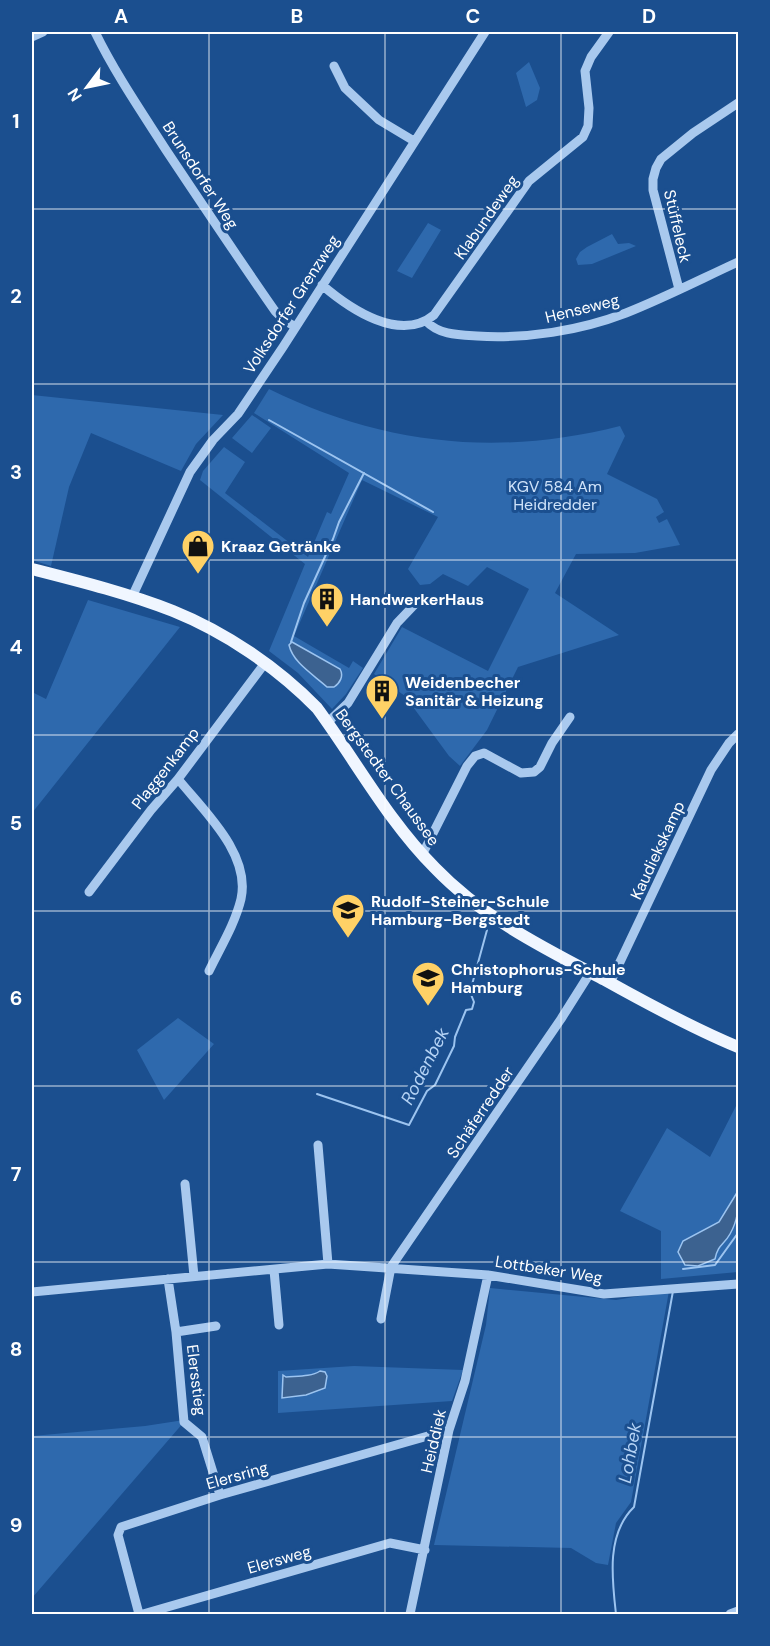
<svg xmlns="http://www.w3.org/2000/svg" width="770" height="1646" viewBox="0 0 770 1646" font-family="'DM Sans',sans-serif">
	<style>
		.green { fill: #2e69ad; fill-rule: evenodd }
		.water { fill: #3c6290; stroke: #9cc4f0; stroke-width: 1.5 }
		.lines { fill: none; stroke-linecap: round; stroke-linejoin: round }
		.stream { stroke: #9cc4f0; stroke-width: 2 }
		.minor { stroke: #a9c9ee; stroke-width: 9 }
		.major { stroke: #f0f6ff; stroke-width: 12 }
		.grid { fill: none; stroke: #fff; stroke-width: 1.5; stroke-opacity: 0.55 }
		.labels { text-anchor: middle; stroke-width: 6; stroke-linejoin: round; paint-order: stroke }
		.street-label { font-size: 16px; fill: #fff; stroke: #1b4f8f }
		.park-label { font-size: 16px; fill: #cfe3fa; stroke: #1b4f8f }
		.poi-label { font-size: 16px; font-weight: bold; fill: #fff; stroke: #1b4f8f; text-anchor: start }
		.water-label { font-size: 18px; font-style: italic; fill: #b5d3f5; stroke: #1b4f8f }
		.neatline { fill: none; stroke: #fff; stroke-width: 2 }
		.grid-label { font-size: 20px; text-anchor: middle; font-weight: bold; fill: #fff }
	</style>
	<rect width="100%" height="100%" fill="#1b4f8f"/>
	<path class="green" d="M529,62l11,26 -3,12 -11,7 -10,-34z
		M428,223l13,7 -29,48 -15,-7z
		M612,234l6,10 11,-1 7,3 -44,18 -14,1 -2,-6 4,-7 7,-5z
		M269,389c113,56 230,68 351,37l5,10 -18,38 50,25 7,13 -8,5 3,6 8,-4 13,26 -45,8 -59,1 -21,39 64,42 -101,32 -31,63 -27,36 -11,-10 -44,-60 -31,-22 28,-47 86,44 41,-82 -42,-22 -19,19 -25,-12 -13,10 -10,1 -12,-16 30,-52 -76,-37 -68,156 55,32 4,-7 10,7 -17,26 -14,15 -34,-36 -29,-22 36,-87 -105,-84 3,-9 21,-24 21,15 -20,31 83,64 19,-45 4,2 18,-41 -95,-60zM291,642l38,22 10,18 -5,5z
		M32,395l191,20 -27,29 -15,27 -90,-38 -22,54 -18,79 -19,-6z
		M252,415l19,13 -19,25 -20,-15z
		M88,600l92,27 -148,186v-121l14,7z
		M178,1018l36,26 -50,56 -27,-50z
		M738,1102v89l-19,31 -36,19 35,6 11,-11 9,-21v57l-77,7v-48l-41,-20 47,-83 43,29z
		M490,1288l126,12 53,-9 -38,211 -15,21 -8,42 -12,-2 -25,-15 -137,-3 52,-220z
		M354,1366l109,4 -11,31 -174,12v-42z
		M184,1420v2l-152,176v-162l113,-10z"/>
	<path class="water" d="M292,642l48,27c4,7 0,14 -6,18h-7c-13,-12 -34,-24 -38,-42z
		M738,1191c1,16 0,29 -8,43 -6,11 -12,10 -15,25l-17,7 -13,-1 -7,-13 5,-11 36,-19z
		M320,1371l5,1 2,4 -2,12 -19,7 -24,3 1,-23 3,2c11,-1 25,0 34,-6z"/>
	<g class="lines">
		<path class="stream" d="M269,420l164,92
			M291,642l13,-39 29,-64 6,-17 25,-49
			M317,1094l92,31 18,-34 8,-6 19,-39 1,-9 11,-27 6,-1 2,-7 -4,-10 17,-62
			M683,1269l32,-4 23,-32
			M616,1614c-4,-35 -10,-80 18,-107l39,-216"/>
		<path class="minor" d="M95,32c20,41 46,79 71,118 36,54 72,108 109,161l9,9 10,6
			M32,37l11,-5
			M334,66l11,22 34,32 35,21
			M322,285c28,24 78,58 112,30l95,-134 54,-44 5,-11 1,-18 -4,-37 6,-14 18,-25
			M679,289l-26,-99v-11l3,-11 5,-9 32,-26 45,-30
			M426,321c13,14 32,14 51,15 49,3 102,-5 149,-23 38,-15 75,-34 112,-51
			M132,597l58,-125 23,-32 25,-26 45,-67 202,-315
			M328,722l20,-19 49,-80 21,-22
			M178,779c26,32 73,75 63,120 -6,25 -21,49 -32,72
			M422,855l45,-89 8,-10 9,-3 37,20 13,-1 6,-5 12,-24 18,-26
			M89,892l62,-82 27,-31 87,-116
			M610,983l101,-213 18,-27 9,-9
			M318,1145l10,119
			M185,1184l9,92
			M274,1270l5,55
			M168,1279l8,53 8,90 18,15 18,58
			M32,1292l296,-28 160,11 116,19 134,-10
			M381,1319l10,-52 170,-248 29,-46
			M176,1332l40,-6
			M139,1614l-21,-79 3,-8 99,-32 229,-65
			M143,1614l247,-71 35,7
			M410,1614l39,-184 16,-49 23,-106
			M730,1614l8,-3"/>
		<path class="major" d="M32,569c47,12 95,24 141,42 52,21 104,56 144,97 39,53 71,113 118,160 48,50 109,80 170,112 43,24 87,48 133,67"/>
	</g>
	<path class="grid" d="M209,32v1582M385,32v1582M561,32v1582M32,209h706M32,384h706M32,560h706M32,735h706M32,911h706M32,1086h706M32,1262h706M32,1437h706"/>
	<defs>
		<g id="shop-pin" transform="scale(1.725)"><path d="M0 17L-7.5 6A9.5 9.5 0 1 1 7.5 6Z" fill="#ffd166" stroke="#1b4f8f"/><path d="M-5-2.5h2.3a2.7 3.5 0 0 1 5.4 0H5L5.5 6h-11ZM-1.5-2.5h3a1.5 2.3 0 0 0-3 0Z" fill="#111"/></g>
		<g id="building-pin" transform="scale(1.725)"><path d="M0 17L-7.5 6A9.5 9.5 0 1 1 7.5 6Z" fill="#ffd166" stroke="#1b4f8f"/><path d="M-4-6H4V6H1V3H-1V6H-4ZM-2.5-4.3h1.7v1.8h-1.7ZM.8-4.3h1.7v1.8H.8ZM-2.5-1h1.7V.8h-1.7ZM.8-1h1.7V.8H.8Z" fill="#111"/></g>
		<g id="school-pin" transform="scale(1.725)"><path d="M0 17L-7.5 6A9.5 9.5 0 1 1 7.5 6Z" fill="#ffd166" stroke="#1b4f8f"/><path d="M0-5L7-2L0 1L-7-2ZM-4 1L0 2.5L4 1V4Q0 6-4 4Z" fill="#111"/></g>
	</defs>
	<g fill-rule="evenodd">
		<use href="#shop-pin" x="198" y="546"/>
		<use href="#building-pin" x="327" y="599"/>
		<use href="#building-pin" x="382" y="691"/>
		<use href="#school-pin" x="348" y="910"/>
		<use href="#school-pin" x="428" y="978"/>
	</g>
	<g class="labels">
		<g class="street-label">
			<text transform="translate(201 175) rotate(57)" y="6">Brunsdorfer Weg</text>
			<text transform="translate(486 217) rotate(-55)" y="6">Klabundeweg</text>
			<text transform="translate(678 226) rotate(77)" y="6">Stüffeleck</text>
			<text transform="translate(291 304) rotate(-57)" y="6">Volksdorfer Grenzweg</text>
			<text transform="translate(582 308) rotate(-14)" y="6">Henseweg</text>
			<text transform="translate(165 768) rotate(-52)" y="6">Plaggenkamp</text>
			<text transform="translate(388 777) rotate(54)" y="6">Bergstedter Chaussee</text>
			<text transform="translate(657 850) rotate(-65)" y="6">Kaudiekskamp</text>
			<text transform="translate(480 1112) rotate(-56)" y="6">Schäferredder</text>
			<text transform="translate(549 1269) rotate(9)" y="6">Lottbeker Weg</text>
			<text transform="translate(197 1380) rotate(83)" y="6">Elersstieg</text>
			<text transform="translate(433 1441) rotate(-77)" y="6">Heiddiek</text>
			<text transform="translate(237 1475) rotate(-16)" y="6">Elersring</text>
			<text transform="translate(279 1559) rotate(-16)" y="6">Elersweg</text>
		</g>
		<g class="park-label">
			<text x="555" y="492">KGV 584 Am<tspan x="555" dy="18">Heidredder</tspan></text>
		</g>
		<g class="poi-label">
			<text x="221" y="552">Kraaz Getränke</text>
			<text x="350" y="605">HandwerkerHaus</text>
			<text x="405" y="688">Weidenbecher<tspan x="405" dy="18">Sanitär &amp; Heizung</tspan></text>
			<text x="371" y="907">Rudolf-Steiner-Schule<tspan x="371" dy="18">Hamburg-Bergstedt</tspan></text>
			<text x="451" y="975">Christophorus-Schule<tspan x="451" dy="18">Hamburg</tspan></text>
		</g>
		<g class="water-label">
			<text transform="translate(425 1066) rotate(-63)" y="6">Rodenbek</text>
			<text transform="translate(630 1453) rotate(-80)" y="6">Lohbek</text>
		</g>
	</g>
	<rect width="770" height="1646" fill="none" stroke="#1b4f8f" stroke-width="66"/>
	<g transform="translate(87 87) rotate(238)" stroke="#1b4f8f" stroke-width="4.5" paint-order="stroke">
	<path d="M0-4.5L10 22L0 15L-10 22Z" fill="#ffffff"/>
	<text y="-9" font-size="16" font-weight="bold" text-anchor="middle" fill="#ffffff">N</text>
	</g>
	<rect x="33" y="33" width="704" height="1580" class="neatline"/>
	<g class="grid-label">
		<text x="121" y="23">A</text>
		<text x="297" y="23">B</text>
		<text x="473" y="23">C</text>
		<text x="649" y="23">D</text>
		<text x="16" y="128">1</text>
		<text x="16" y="303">2</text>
		<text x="16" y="479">3</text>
		<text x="16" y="654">4</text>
		<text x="16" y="830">5</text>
		<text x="16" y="1005">6</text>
		<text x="16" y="1181">7</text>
		<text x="16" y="1356">8</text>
		<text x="16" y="1532">9</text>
	</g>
</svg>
